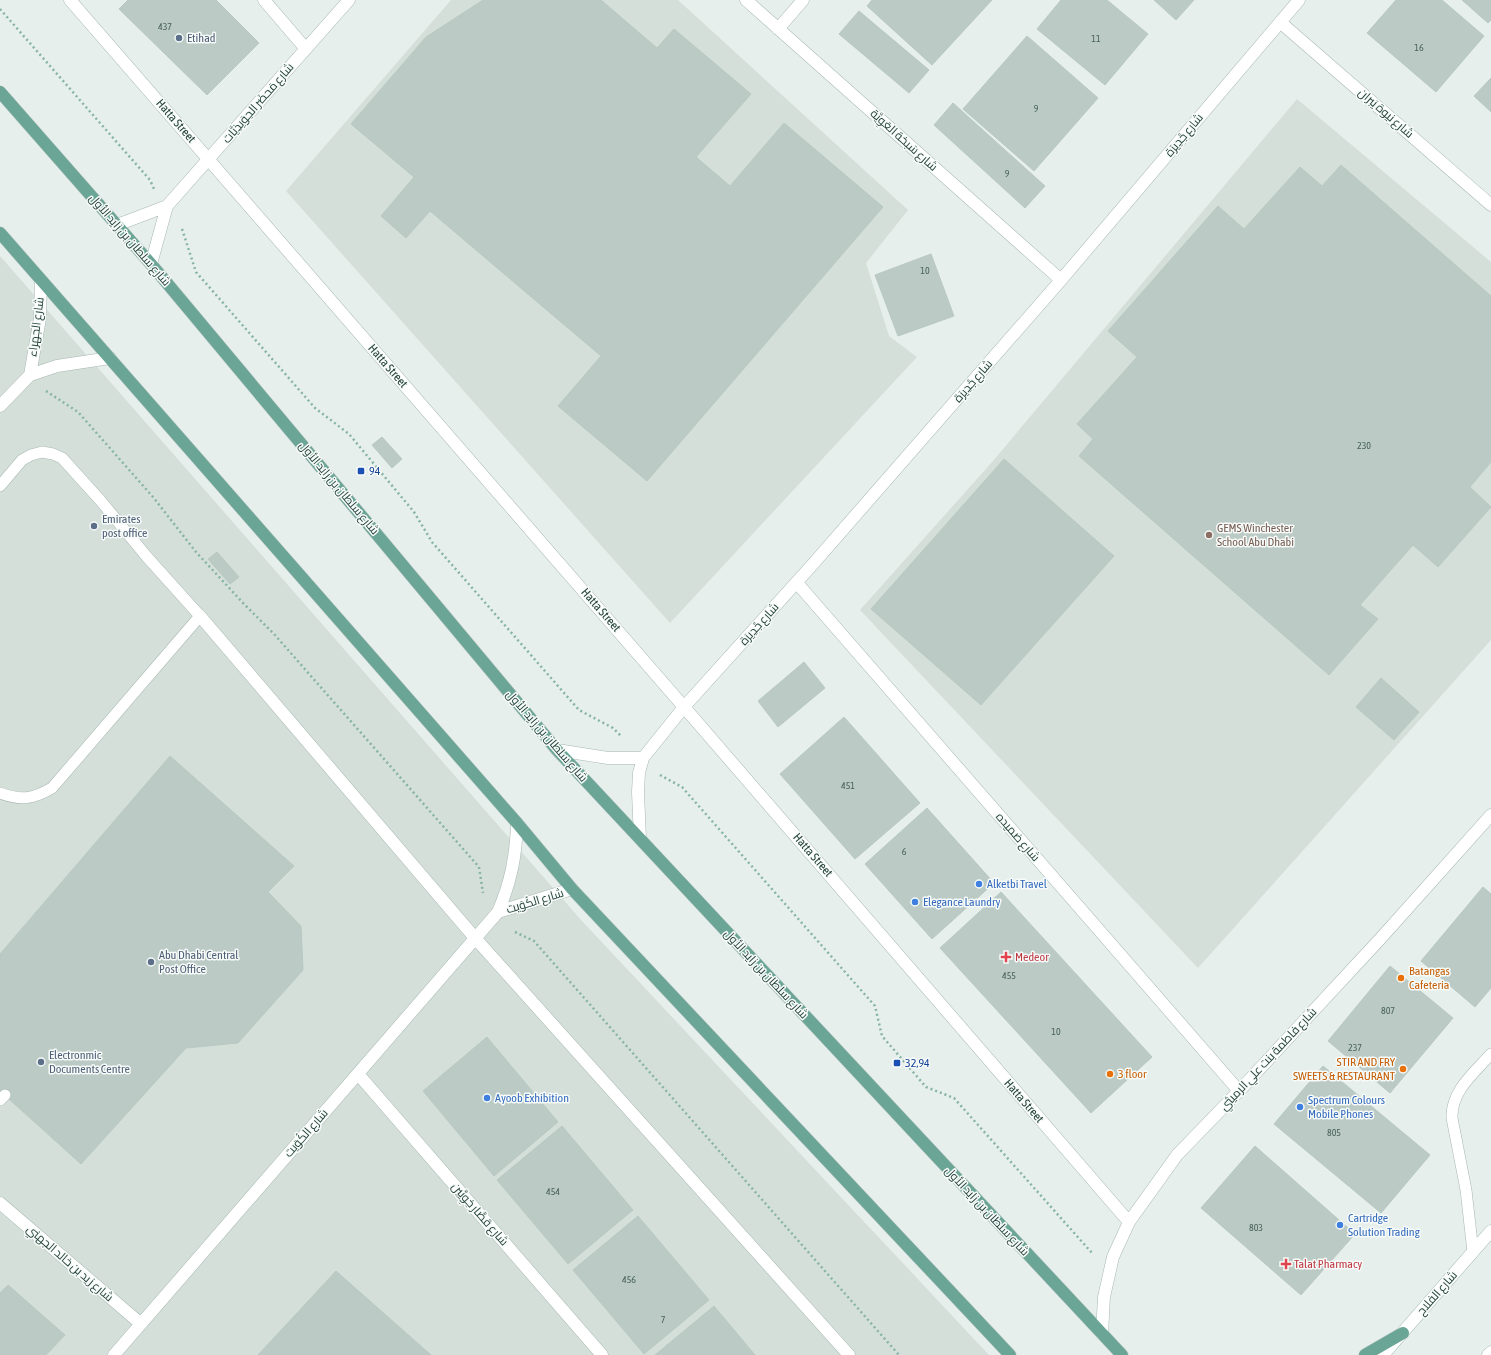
<svg xmlns="http://www.w3.org/2000/svg" width="1491" height="1355" viewBox="0 0 1491 1355" font-family="'Asap Condensed',Cairo,sans-serif">
	<style>
		.built { fill: #d4dfda }
		.building { fill: #bbcac4; stroke: #b8c9c2 }
		.lines { fill: none; stroke-linecap: round; stroke-linejoin: round }
		.service-casing { stroke: #a8b8b2; stroke-width: 12 }
		.minor-casing { stroke: #a8b8b2; stroke-width: 13 }
		.secondary-casing { stroke: #a4bbb3; stroke-width: 13 }
		.primary-casing { stroke: #c2cac8; stroke-width: 13 }
		.path { stroke: #86b3a5; stroke-width: 2.5; stroke-dasharray: 2 3; stroke-linecap: butt }
		.service { stroke: #fff; stroke-width: 11 }
		.minor { stroke: #fff; stroke-width: 12 }
		.secondary { stroke: #fff; stroke-width: 12 }
		.primary { stroke: #6aa596; stroke-width: 12 }
		.service-dot { fill: #5c6f8a; stroke: #f7fbf9; stroke-width: 1.5 }
		.transit-dot { fill: #1a4fb4; stroke: #f7fbf9; stroke-width: 1.5 }
		.education-dot { fill: #8d6e63; stroke: #f7fbf9; stroke-width: 1.5 }
		.shop-dot { fill: #3f7fe0; stroke: #f7fbf9; stroke-width: 1.5 }
		.health-dot { fill: #e0444e; stroke: #f7fbf9; stroke-width: 1.5 }
		.food-dot { fill: #e8710a; stroke: #f7fbf9; stroke-width: 1.5 }
		.labels { text-anchor: middle; stroke-width: 3; stroke-linejoin: round; paint-order: stroke }
		.number-label { font-size: 10px; fill: #4a645c }
		.service-label { font-size: 12px; fill: #4e5e75; stroke: #f7fbf9; text-anchor: start }
		.street-label { font-size: 12px; fill: #24423a; stroke: #f7fbf9 }
		.transit-label { font-size: 12px; fill: #164399; stroke: #f7fbf9; text-anchor: start }
		.education-label { font-size: 12px; fill: #785e54; stroke: #f7fbf9; text-anchor: start }
		.shop-label { font-size: 12px; fill: #366cbe; stroke: #f7fbf9; text-anchor: start }
		.health-label { font-size: 12px; fill: #be3a42; stroke: #f7fbf9; text-anchor: start }
		.food-label { font-size: 12px; fill: #c56008; stroke: #f7fbf9; text-anchor: start }
	</style>
	<rect width="100%" height="100%" fill="#e6efeb"/>
	<path class="built" d="M451,0h227l230,210 -42,53 23,73 28,21 -247,266 -384,-432z
		M1297,99l194,163v378l-293,328 -338,-358 133,-149z
		M0,256l582,665 407,434h-989z"/>
	<path class="building" d="M128,0h88l43,43 -52,52 -88,-86z
		M483,0h118l56,48 17,-19 77,65 -55,63 34,29 54,-63 99,84 -236,274 -89,-75 43,-50 -171,-145 -24,27 -25,-22 33,-39 -63,-53 75,-87z
		M872,0h120l-60,65 -65,-59z
		M1061,0h46l41,34 -43,51 -68,-56z
		M1154,0h40l-18,20z
		M1396,0h46l42,36 -48,56 -69,-59z
		M1462,0h29v20l-3,3z
		M859,11l70,59 -20,23 -70,-59z
		M1027,36l71,62 -64,73 -71,-62z
		M1491,78v34l-17,-16z
		M953,103l92,83 -20,22 -91,-83z
		M1341,165l150,131v166l-21,25 21,20 -53,60 -25,-22 -53,60 18,14 -49,56 -250,-219 14,-17 -16,-15 60,-67 -29,-26 110,-125 26,23 56,-62 22,19z
		M931,254l23,62 -56,20 -23,-61z
		M382,437l20,22 -10,9 -20,-23z
		M1004,459l110,97 -133,149 -110,-96z
		M217,552l22,25 -9,7 -22,-25z
		M804,662l21,26 -47,39 -20,-26z
		M1381,678l38,34 -25,28 -38,-33z
		M844,717l76,86 -65,56 -75,-85z
		M170,756l124,110 -26,26 33,34 2,44 -65,73 -52,5 -105,116 -81,-73v-137z
		M927,808l67,75 -62,56 -67,-75z
		M1483,887l8,7v94l-16,19 -54,-46z
		M1001,892l151,165 -61,56 -151,-165z
		M1390,966l63,52 -63,75 -62,-52z
		M487,1037l71,85 -64,54 -71,-85z
		M1323,1066l107,89 -49,58 -107,-89z
		M562,1126l71,84 -65,54 -71,-84z
		M1255,1146l100,88 -54,61 -100,-87z
		M638,1216l71,84 -65,54 -71,-84z
		M336,1271l95,84h-173z
		M8,1285l57,50 -19,20h-46v-62z
		M714,1306l41,49h-100z"/>
	<g class="lines">
		<g class="service-casing">
			<path id="service" d="M0,486l22,-26 9,-5 11,-3 11,2 9,4 38,42 47,57 53,59 -148,172c-19,11 -31,13 -52,5
				M0,1100l5,-5
				M1473,1252l-7,-62 -14,-72c-1,-27 22,-45 39,-64"/>
		</g>
		<g class="minor-casing">
			<path id="minor" d="M70,0l614,707 445,515
				M264,0l42,49
				M746,0l315,280
				M1280,22l211,183
				M778,29l25,-29
				M117,225l50,-19
				M151,264l16,-58 182,-206
				M30,375l10,-57 1,-38
				M0,406l30,-31 27,-9 53,-8
				M797,583l442,508
				M200,616l275,322 374,417
				M557,750l51,8h35
				M640,839l-2,-47 1,-19 4,-15 41,-51 129,-143 248,-284 238,-280
				M498,912l74,-23
				M358,1074l244,281
				M0,1203l141,121
				M1102,1334l2,-37 9,-40 16,-35 48,-67 62,-64 142,-153 110,-123
				M114,1355l384,-443c13,-30 18,-56 19,-89"/>
		</g>
		<g class="secondary-casing">
			<path id="secondary" d="M1383,1355l108,-124
				M1488,1355l3,-3"/>
		</g>
		<g class="primary-casing">
			<path id="primary" d="M0,92l151,172 406,486 565,605
				M0,233l517,590 55,66 438,466
				M1365,1355l38,-22"/>
		</g>
		<path class="path" d="M0,9l150,171 4,9
			M182,229l14,43 119,136 34,26 65,78 18,30 147,168 34,18 9,9
			M46,391l32,21 75,85 43,55 48,52 30,30 205,233 4,26
			M660,775l22,12 193,219 7,30 44,51 28,11 138,155
			M515,932l19,9 365,414"/>
		<use href="#service" class="service"/>
		<use href="#minor" class="minor"/>
		<use href="#secondary" class="secondary"/>
		<use href="#primary" class="primary"/>
	</g>
	<g class="service-dot">
		<circle cx="179" cy="38" r="4"/>
		<circle cx="94" cy="526" r="4"/>
		<circle cx="151" cy="962" r="4"/>
		<circle cx="41" cy="1062" r="4"/>
	</g>
	<g class="transit-dot">
		<rect x="357" y="467" width="8" height="8" rx="2"/>
		<rect x="893" y="1059" width="8" height="8" rx="2"/>
	</g>
	<circle class="education-dot" cx="1209" cy="535" r="4"/>
	<g class="shop-dot">
		<circle cx="979" cy="884" r="4"/>
		<circle cx="915" cy="902" r="4"/>
		<circle cx="487" cy="1098" r="4"/>
		<circle cx="1300" cy="1107" r="4"/>
		<circle cx="1340" cy="1225" r="4"/>
	</g>
	<g class="health-dot">
		<path d="M1004 951h4v4h4v4h-4v4h-4v-4h-4v-4h4z"/>
		<path d="M1284 1258h4v4h4v4h-4v4h-4v-4h-4v-4h4z"/>
	</g>
	<g class="food-dot">
		<circle cx="1401" cy="978" r="4"/>
		<circle cx="1403" cy="1069" r="4"/>
		<circle cx="1110" cy="1074" r="4"/>
	</g>
	<g class="labels">
		<g class="number-label">
			<text x="165" y="30">437</text>
			<text x="1096" y="42">11</text>
			<text x="1419" y="51">16</text>
			<text x="1036" y="112">9</text>
			<text x="1007" y="177">9</text>
			<text x="925" y="274">10</text>
			<text x="1364" y="449">230</text>
			<text x="848" y="789">451</text>
			<text x="904" y="855">6</text>
			<text x="1009" y="979">455</text>
			<text x="1388" y="1014">807</text>
			<text x="1056" y="1035">10</text>
			<text x="1355" y="1051">237</text>
			<text x="1334" y="1136">805</text>
			<text x="553" y="1195">454</text>
			<text x="1256" y="1231">803</text>
			<text x="629" y="1283">456</text>
			<text x="663" y="1323">7</text>
		</g>
		<g class="service-label">
			<text x="187" y="42">Etihad</text>
			<text x="102" y="523">Emirates<tspan x="102" dy="14">post office</tspan></text>
			<text x="159" y="959">Abu Dhabi Central<tspan x="159" dy="14">Post Office</tspan></text>
			<text x="49" y="1059">Electronmic<tspan x="49" dy="14">Documents Centre</tspan></text>
		</g>
		<g class="street-label">
			<text transform="translate(258 103) rotate(-49)" y="4">شارع مَحضَر الحِوَيذِيَّات</text>
			<text transform="translate(1386 113) rotate(41)" y="4">شارع نيوة يَبران</text>
			<text transform="translate(176 121) rotate(49)" y="4">Hatta Street</text>
			<text transform="translate(1184 135) rotate(-50)" y="4">شارع جْدِيرَة</text>
			<text transform="translate(904 140) rotate(42)" y="4">شارع سَبخة العَوِيَّة</text>
			<text transform="translate(130 240) rotate(49)" y="4">شارع سلطان بن زايد الأول</text>
			<text transform="translate(36 327) rotate(-83)" y="4">شارع الجهراء</text>
			<text transform="translate(388 366) rotate(49)" y="4">Hatta Street</text>
			<text transform="translate(973 381) rotate(-49)" y="4">شارع جْدِيرَة</text>
			<text transform="translate(339 488) rotate(50)" y="4">شارع سلطان بن زايد الأول</text>
			<text transform="translate(601 610) rotate(49)" y="4">Hatta Street</text>
			<text transform="translate(759 624) rotate(-48)" y="4">شارع جْدِيرَة</text>
			<text transform="translate(547 736) rotate(49)" y="4">شارع سلطان بن زايد الأول</text>
			<text transform="translate(1018 837) rotate(49)" y="4">شارع ضميده</text>
			<text transform="translate(813 855) rotate(49)" y="4">Hatta Street</text>
			<text transform="translate(535 901) rotate(-17)" y="4">شارع الكُوَيت</text>
			<text transform="translate(766 974) rotate(47)" y="4">شارع سلطان بن زايد الأول</text>
			<text transform="translate(1268 1059) rotate(-47)" y="4">شارع فاطمة بنت علي الرميثي</text>
			<text transform="translate(1024 1101) rotate(49)" y="4">Hatta Street</text>
			<text transform="translate(306 1133) rotate(-49)" y="4">شارع الكُوَيت</text>
			<text transform="translate(987 1211) rotate(47)" y="4">شارع سلطان بن زايد الأول</text>
			<text transform="translate(480 1214) rotate(49)" y="4">شارع قصَّار خِوِيَّين</text>
			<text transform="translate(70 1263) rotate(41)" y="4">شارع زيد بن خالد الجهني</text>
			<text transform="translate(1437 1293) rotate(-49)" y="4">شارع الفلاح</text>
		</g>
		<g class="transit-label">
			<text x="369" y="475">94</text>
			<text x="905" y="1067">32,94</text>
		</g>
		<g class="education-label">
			<text x="1217" y="532">GEMS Winchester<tspan x="1217" dy="14">School Abu Dhabi</tspan></text>
		</g>
		<g class="shop-label">
			<text x="987" y="888">Alketbi Travel</text>
			<text x="923" y="906">Elegance Laundry</text>
			<text x="495" y="1102">Ayoob Exhibition</text>
			<text x="1308" y="1104">Spectrum Colours<tspan x="1308" dy="14">Mobile Phones</tspan></text>
			<text x="1348" y="1222">Cartridge<tspan x="1348" dy="14">Solution Trading</tspan></text>
		</g>
		<g class="health-label">
			<text x="1015" y="961">Medeor</text>
			<text x="1294" y="1268">Talat Pharmacy</text>
		</g>
		<g class="food-label">
			<text x="1409" y="975">Batangas<tspan x="1409" dy="14">Cafeteria</tspan></text>
			<text x="1395" y="1066" text-anchor="end">STIR AND FRY<tspan x="1395" dy="14">SWEETS &amp; RESTAURANT</tspan></text>
			<text x="1118" y="1078">3 floor</text>
		</g>
	</g>
</svg>
